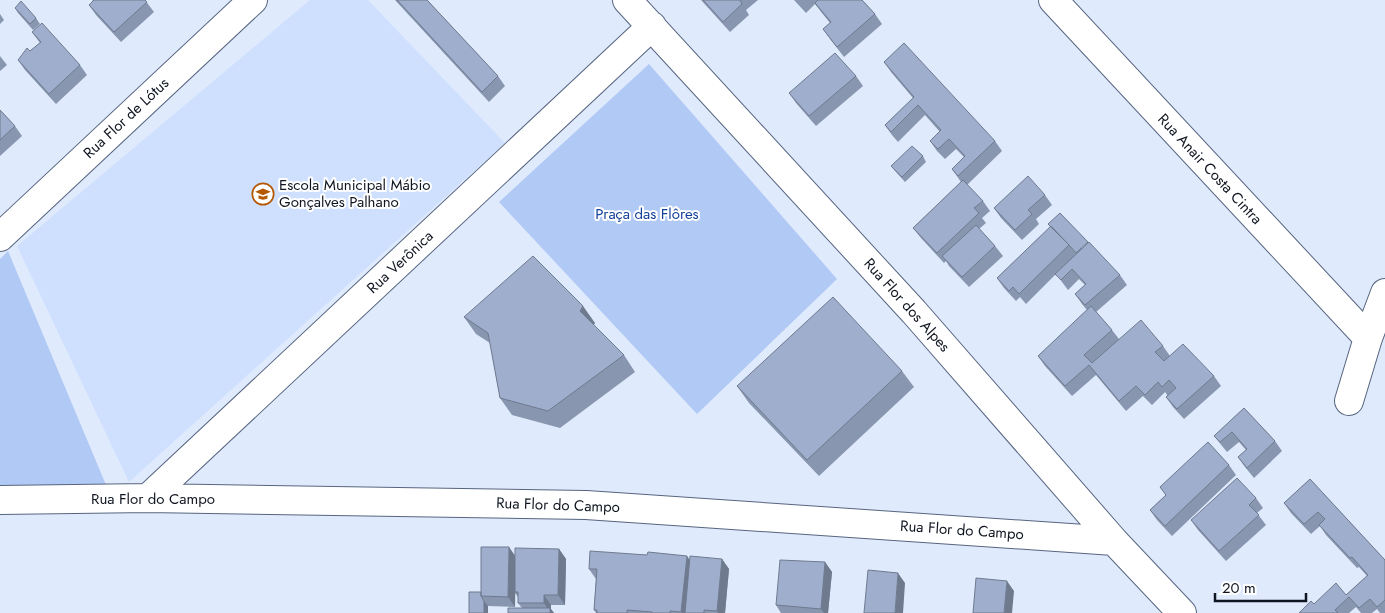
<svg xmlns="http://www.w3.org/2000/svg" width="1385" height="613" viewBox="0 0 1385 613" font-family="Jost,sans-serif">
	<style>
		.built { fill: #cfe0fe }
		.green { fill: #b0c9f5 }
		.lines { fill: none; stroke-linecap: round; stroke-linejoin: round }
		.minor-casing { stroke: #56657f; stroke-width: 30 }
		.minor { stroke: #fff; stroke-width: 28 }
		.wall { fill: #8896af }
		.shaded-wall { fill: #6f7a8f }
		.building { fill: #9eaecc; stroke: #6f7a8f }
		.labels { text-anchor: middle; stroke-width: 4; stroke-linejoin: round; paint-order: stroke }
		.street-label { font-size: 15px; fill: #101621; stroke: #fff }
		.poi-label { font-size: 15px; fill: #101621; stroke: #fff; text-anchor: start }
		.park-label { font-size: 15px; fill: #134099; stroke: #fff }
	</style>
	<rect width="100%" height="100%" fill="#e0eafd"/>
	<path class="built" d="M310,0h58l137,143 -376,339 -112,-236z"/>
	<path class="green" d="M649,64l188,215 -140,135 -198,-212z
		M8,251l98,234 -106,2v-228z"/>
	<g class="lines">
		<g class="minor-casing">
			<path id="minor" d="M627,0l287,312 200,229 68,72
				M1053,0l315,338
				M0,237l253,-237
				M1349,401l19,-63 17,-45
				M148,498l504,-472
				M0,500l148,-2 438,7 528,36"/>
		</g>
		<use href="#minor" class="minor"/>
	</g>
	<path class="wall" d="M92,0h53l9,12 -33,30 -25,-27 -7,-10 4,-4z
		M395,0h32l71,76 7,10 -16,16z
		M701,0h57l-12,10 3,5 -19,17z
		M794,0h68l13,14 7,10 -38,33 -14,-18 -7,-10 7,-6 -8,-10 -7,-9 -9,9z
		M15,8l21,10 4,6 -7,6 -15,-17z
		M0,14l4,6 -4,4z
		M32,32l48,33 7,10 -31,29 -31,-34 -7,-10 12,-9 10,-8z
		M0,56l7,9 -7,6z
		M884,62l111,79 7,10 -35,34 16,16 7,10 -8,7 4,5 -7,6 16,17 8,10 -34,31 -20,-21 -3,-5 -2,2 -23,-25 -8,-10 48,-46 -9,-13 12,-12 -8,-8 -11,10 -8,-8 -7,-10 10,-9 -15,-17 -27,27 -6,-7 -7,-10 28,-27 -22,-26z
		M856,76l7,10 -47,40 -20,-23 -7,-10z
		M0,110l15,16 7,10 -22,20z
		M923,156l3,6 -21,20 -10,-11 -4,-5z
		M1045,195l7,10 -16,14 3,5 -17,16 -21,-22 -7,-10z
		M1048,224l72,51 7,10 -31,27 16,18 7,9 44,7 7,10 44,20 7,10 -37,33 -11,-12 -7,-10 2,-1 -3,-4 -13,13 -9,-9 -17,15 -30,-36 -24,21 -27,-30 -7,-10 49,-46 -5,-6 -7,-10 10,-9 -6,-6 -11,11 -12,-16 -30,30 -6,-7 -4,4 -12,-13 -7,-10 53,-51z
		M464,317l131,6 -2,2 31,30 11,17 -75,56 -48,-13 -12,-17 -10,-55 -14,-9z
		M902,371l12,16 -95,89 -70,-73 -12,-17z
		M1244,408l31,33 7,10 -28,27 -9,-11 -7,-10 8,-7 -7,-8 -12,10 -13,-16z
		M1229,465l7,10 -64,61 -15,-16 -7,-10 16,-15 -6,-8z
		M1310,479l75,81v53h-5l-3,-4 -5,4h-11l-5,-6 -7,6h-50l15,-9 32,-9 21,-19 -8,-9 -2,1 -31,-33 -6,-9 -9,8 -20,-21 -7,-10z
		M1256,498l7,10 -6,5 9,12 -40,36 -28,-31 -7,-10z
		M559,549l7,10 -1,46h-14v4l3,4h-46l14,-5 -4,-5v-6l-3,-4v14l-27,-1 -19,7 12,-21 34,-35z
		M722,559l7,10 -4,44h-129l-2,-3 2,-31 -7,-10 101,-9z
		M825,562l7,10 -4,41h-47l-5,-8z"/>
	<path class="shaded-wall" d="M583,306l12,17 -3,5 -12,-17z
		M509,547l7,10 -1,50 -7,-10z
		M559,549l7,10 -1,46 -7,-10z
		M687,556l7,10 -5,47h-7l-1,-1z
		M722,559l7,10 -4,44h-7l-1,-2z
		M825,562l7,10 -4,41h-4l-3,-4z
		M898,573l7,10 -2,30h-8z
		M1007,581l7,10 -2,22h-8z
		M544,595l7,10v4l3,4h-4l-6,-10z
		M484,601l4,5v7h-4z"/>
	<path class="building" d="M94,0h51l2,2 -33,30 -25,-27z
		M397,0h30l71,76 -16,16z
		M703,0h37l2,4 -19,18z
		M818,0h44l13,14 -38,33 -14,-18 8,-7 -16,-19z
		M21,1l15,17 -6,6 -15,-16z
		M42,23l38,42 -31,29 -31,-34 9,-12 3,3 11,-9 -9,-10z
		M904,43l91,98 -37,35 -6,-7 13,-13 -16,-17 -11,10 -8,-8 11,-11 -23,-25 -27,27 -6,-7 29,-28 -30,-35z
		M835,53l21,23 -47,40 -20,-23z
		M0,110l15,16 -15,14z
		M912,146l11,10 -21,21 -11,-11z
		M1028,176l17,19 -17,15 4,4 -17,16 -21,-22z
		M963,180l20,21 -9,7 5,5 -42,40 -24,-25z
		M1060,213l28,29 -12,11 -7,-8 -21,-21z
		M976,225l19,21 -33,31 -20,-21z
		M1051,226l18,19 -50,49 -6,-7 -4,4 -12,-13z
		M1089,242l31,33 -35,30 -10,-11 11,-10 -14,-15 -11,11 -6,-6z
		M533,256l50,50 -3,5 44,44 -76,56 -48,-13 -12,-65 -24,-16z
		M833,297l69,74 -95,89 -70,-74z
		M1091,306l21,24 -28,25 8,8 49,-43 22,26 -8,6 9,9 19,-17 31,32 -37,33 -11,-12 10,-9 -7,-8 -7,7 -4,-5 -13,13 -9,-9 -17,15 -30,-36 -24,21 -27,-30z
		M1244,408l31,33 -28,27 -9,-11 9,-8 -15,-17 -12,10 -6,-6z
		M1208,442l21,23 -64,61 -15,-16 16,-15 -6,-8z
		M1237,478l19,20 -7,7 10,10 -40,36 -28,-31z
		M1310,479l75,81v40l-8,7 -7,-8 -11,9 -10,-11 -14,13 3,3h-39l12,-12 3,3 22,-21 10,12 22,-20 -16,-18 -2,1 -31,-33 6,-6 -7,-7 -14,12 -20,-21z
		M481,547h28l-1,50 -27,-1z
		M515,548l44,1 -1,46h-14v8h-26v-11h-3z
		M590,551l57,4 1,-3 39,4 -6,56 -11,-1v2h-18v-1l-25,-2v3h-30v-3h-3l3,-41h-8z
		M690,556l32,3 -5,52 -13,-1v3h-19z
		M780,560l45,2 -4,47 -45,-4z
		M868,570l30,3 -3,40h-31z
		M976,578l31,3 -3,32h-31z
		M469,592h12v4l3,5v12h-15z
		M508,608h42v5h-42z"/>
	<defs>
		<g id="school-ring" transform="scale(1.125)"><circle r="9.5" fill="#fff" stroke="#b55804" stroke-width="1.5"/><path d="M0-5L7-2L0 1L-7-2ZM-4 1L0 2.5L4 1V4Q0 6-4 4Z" fill="#b55804"/></g>
	</defs>
	<g fill-rule="evenodd">
		<use href="#school-ring" x="263" y="194"/>
	</g>
	<g class="labels">
		<g class="street-label">
			<text transform="translate(126 118) rotate(-43)" y="5">Rua Flor de Lótus</text>
			<text transform="translate(1210 169) rotate(47)" y="5">Rua Anair Costa Cintra</text>
			<text transform="translate(400 262) rotate(-43)" y="5">Rua Verônica</text>
			<text transform="translate(907 305) rotate(48)" y="5">Rua Flor dos Alpes</text>
			<text x="153" y="504">Rua Flor do Campo</text>
			<text transform="translate(558 505) rotate(2)" y="5">Rua Flor do Campo</text>
			<text transform="translate(962 530) rotate(4)" y="5">Rua Flor do Campo</text>
		</g>
		<g class="poi-label">
			<text x="279" y="190">Escola Municipal Mábio<tspan x="279" dy="17">Gonçalves Palhano</tspan></text>
		</g>
		<g class="park-label">
			<text x="647" y="219">Praça das Flôres</text>
		</g>
	</g>
	<path d="M1215 593v8h91v-8" fill="none" stroke="#101621" stroke-width="2.5"/>
	<text x="1222" y="593" font-size="15" fill="#101621" stroke="#ffffff" stroke-width="4" paint-order="stroke">20 m</text>
</svg>
